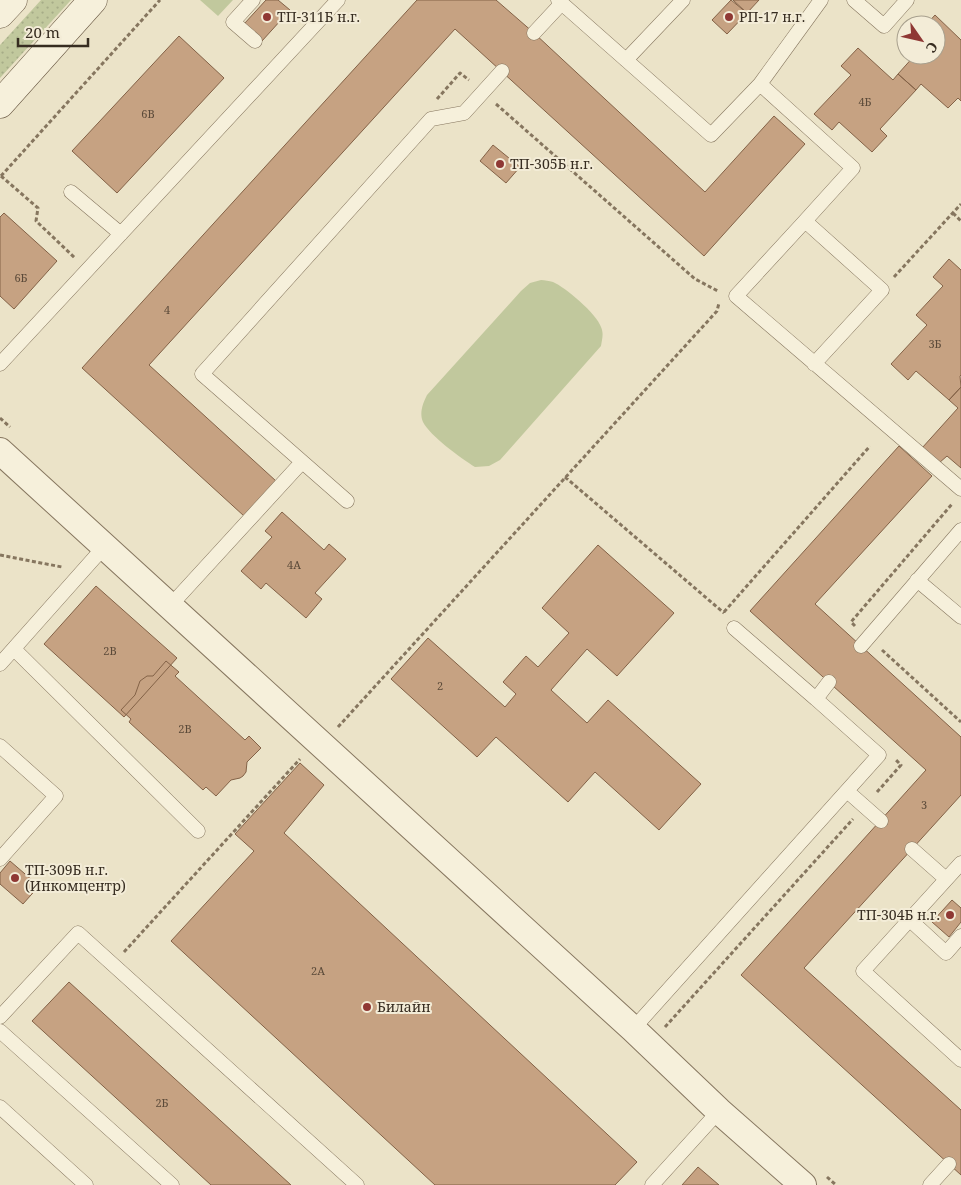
<svg xmlns="http://www.w3.org/2000/svg" width="961" height="1185" viewBox="0 0 961 1185" font-family="'Noto Serif',serif">
	<style>
		.grass { fill: url(#grass-dots) }
		.green { fill: #c1c89d }
		.building { fill: #c6a282; stroke: #836247 }
		.lines { fill: none; stroke-linecap: round; stroke-linejoin: round }
		.service-casing { stroke: #86765f; stroke-width: 15 }
		.minor-casing { stroke: #86765f; stroke-width: 28 }
		.secondary-casing { stroke: #685742; stroke-width: 29 }
		.path { stroke: #86765f; stroke-width: 3; stroke-dasharray: 4 2.5; stroke-linecap: butt }
		.service { stroke: #f6f0db; stroke-width: 14 }
		.minor { stroke: #f6f0db; stroke-width: 26 }
		.secondary { stroke: #f6f0db; stroke-width: 28 }
		.poi-dot { fill: #8f3834; stroke: #f3ecd7; stroke-width: 2 }
		.labels { text-anchor: middle; stroke-width: 4; stroke-linejoin: round; paint-order: stroke }
		.number-label { font-size: 11px; fill: #5b4a39 }
		.poi-label { font-size: 14px; fill: #372d21; stroke: #f3ecd7; text-anchor: start }
	</style>
	<defs>
		<pattern id="grass-dots" width="8" height="8" patternUnits="userSpaceOnUse" patternTransform="scale(1.25)"><rect width="8" height="8" fill="#c1c89d"/><path d="M2 2h.1M6 6h.1" fill="none" stroke="#a6ac87" stroke-width="1.8" stroke-linecap="round"/></pattern>
	</defs>
	<rect width="100%" height="100%" fill="#ebe3c8"/>
	<path class="grass" d="M41,0h30l-71,78v-33z"/>
	<path class="green" d="M200,0h33l-15,16z
		M541,280c4,0 8,1 12,2 12,5 44,32 48,45 3,7 1,12 0,19l-101,114 -11,6 -14,1c-14,-9 -45,-31 -52,-45 -4,-9 0,-19 4,-27l94,-104 9,-8z"/>
	<path class="building" d="M266,0h12l12,10 -28,31 -18,-17z
		M417,0h79l38,33 171,159 69,-76 31,28 -101,112 -249,-227 -306,336 127,116 -32,35 -162,-148z
		M731,0l16,13 -20,21 -15,-14z
		M733,0h26l-12,13z
		M935,15l26,25v61l-3,-3 -10,10 -27,-24 -5,6 -18,-16 17,-19h21v-30h-10z
		M179,36l45,42 -107,115 -45,-42z
		M858,48l35,32 5,-6 18,16 -36,39 7,7 -15,16 -33,-30 -7,8 -18,-16 37,-39 -10,-9z
		M493,145l27,22 -14,16 -26,-22z
		M4,213l53,48 -43,48 -14,-13v-79z
		M949,259l12,11v105l-1,1 1,11 -12,13 -33,-29 -8,9 -17,-16 36,-39 -11,-10 27,-29 -10,-9z
		M961,387v81l-14,-12 -8,7 -17,-15 36,-40 -9,-8z
		M899,446l33,30 -117,128 146,133v58l-157,173 157,142v65l-220,-200 185,-205 -176,-159z
		M282,512l42,38 5,-6 17,15 -31,34 7,6 -16,19 -40,-35 -5,6 -20,-18 31,-34 -7,-6z
		M598,545l76,68 -57,63 -30,-27 -36,41 36,33 21,-23 93,84 -42,46 -64,-58 -27,30 -72,-65 -19,20 -86,-78 37,-41 77,69 11,-13 -13,-12 23,-26 12,11 31,-34 -27,-25z
		M96,586l81,72 -53,59 -80,-73z
		M166,661l13,11 -4,4 70,64 4,-4 12,12 -14,14 -1,10 -3,4 -3,2 -9,2 -15,16 -10,-9 -3,3 -74,-68 2,-3 -10,-9 14,-15 5,-14 7,-5h6z
		M300,763l24,22 -40,48 353,329 -22,23h-180l-264,-244 83,-90 -19,-17z
		M10,861l29,25 -16,18 -23,-20v-11z
		M952,900l9,8v14l-12,15 -17,-15z
		M69,982l222,203h-80l-179,-164z
		M698,1167l21,18h-37z"/>
	<g class="lines">
		<g class="service-casing">
			<path id="service" d="M253,0l-20,22 22,19
				M558,0l153,135 49,-51 93,84 -48,53 77,69 -68,74
				M854,0l30,26 23,-26
				M534,33l27,-29
				M626,60l57,-60
				M760,84l61,-84
				M71,192l50,42
				M805,221l-69,75 225,193
				M0,364l338,-364
				M347,501l-145,-127 229,-255 33,-6 38,-42
				M917,580l44,37
				M170,606l132,-144
				M734,628l82,71
				M861,646l100,-116
				M14,649l184,182
				M0,664l104,-117
				M0,746l56,50 -56,63
				M847,791l34,30
				M912,849l34,30
				M961,863l-98,108 98,89
				M909,919l37,34 15,-17
				M0,1017l78,-84 279,252
				M633,1029l246,-274 -63,-56 13,-17
				M0,1031l172,154
				M0,1107l86,78
				M652,1185l67,-74
				M930,1185l19,-21"/>
		</g>
		<g class="minor-casing">
			<path id="minor" d="M0,451l633,578 86,82 84,74"/>
		</g>
		<g class="secondary-casing">
			<path id="secondary" d="M0,14l13,-14
				M0,104l93,-104"/>
		</g>
		<path class="path" d="M437,99l23,-26 9,7
			M496,104l199,175 23,12
			M1,176l37,32 -2,13 39,37
			M1,176l159,-176
			M953,213l8,8
			M894,277l67,-73
			M0,418l10,9
			M565,477l159,136
			M0,555l62,12
			M724,612l146,-166
			M855,626l-4,-4 101,-118
			M882,650l79,72
			M338,727l379,-416 2,-8
			M877,792l24,-27 -5,-5
			M124,952l176,-193
			M665,1027l188,-208
			M827,1177l9,8"/>
		<use href="#service" class="service"/>
		<use href="#minor" class="minor"/>
		<use href="#secondary" class="secondary"/>
	</g>
	<g class="poi-dot">
		<circle cx="267" cy="17" r="5"/>
		<circle cx="729" cy="17" r="5"/>
		<circle cx="500" cy="164" r="5"/>
		<circle cx="15" cy="878" r="5"/>
		<circle cx="950" cy="915" r="5"/>
		<circle cx="367" cy="1007" r="5"/>
	</g>
	<g class="labels">
		<g class="number-label">
			<text x="865" y="106">4Б</text>
			<text x="148" y="118">6В</text>
			<text x="21" y="282">6Б</text>
			<text x="167" y="314">4</text>
			<text x="935" y="348">3Б</text>
			<text x="294" y="569">4А</text>
			<text x="110" y="655">2В</text>
			<text x="440" y="690">2</text>
			<text x="185" y="733">2В</text>
			<text x="924" y="809">3</text>
			<text x="318" y="975">2А</text>
			<text x="162" y="1107">2Б</text>
		</g>
		<g class="poi-label">
			<text x="277" y="22">ТП-311Б н.г.</text>
			<text x="739" y="22">РП-17 н.г.</text>
			<text x="510" y="169">ТП-305Б н.г.</text>
			<text x="25" y="875">ТП-309Б н.г.<tspan x="25" dy="16">(Инкомцентр)</tspan></text>
			<text x="940" y="920" text-anchor="end">ТП-304Б н.г.</text>
			<text x="377" y="1012">Билайн</text>
		</g>
	</g>
	<g transform="translate(921 40) rotate(124)"><circle r="24" fill="#f3ecd7" stroke="#a8a08e"/>
	<path d="M0-4L9 19L0 12L-9 19Z" fill="#8f3834"/>
	<text y="-8" font-size="14" font-weight="bold" text-anchor="middle" fill="#372d21">С</text>
	</g>
	<path d="M18 38v8h70v-8" fill="none" stroke="#372d21" stroke-width="2.5"/>
	<text x="25" y="38" font-size="15" fill="#372d21" stroke="#f3ecd7" stroke-width="4" paint-order="stroke">20 m</text>
</svg>
